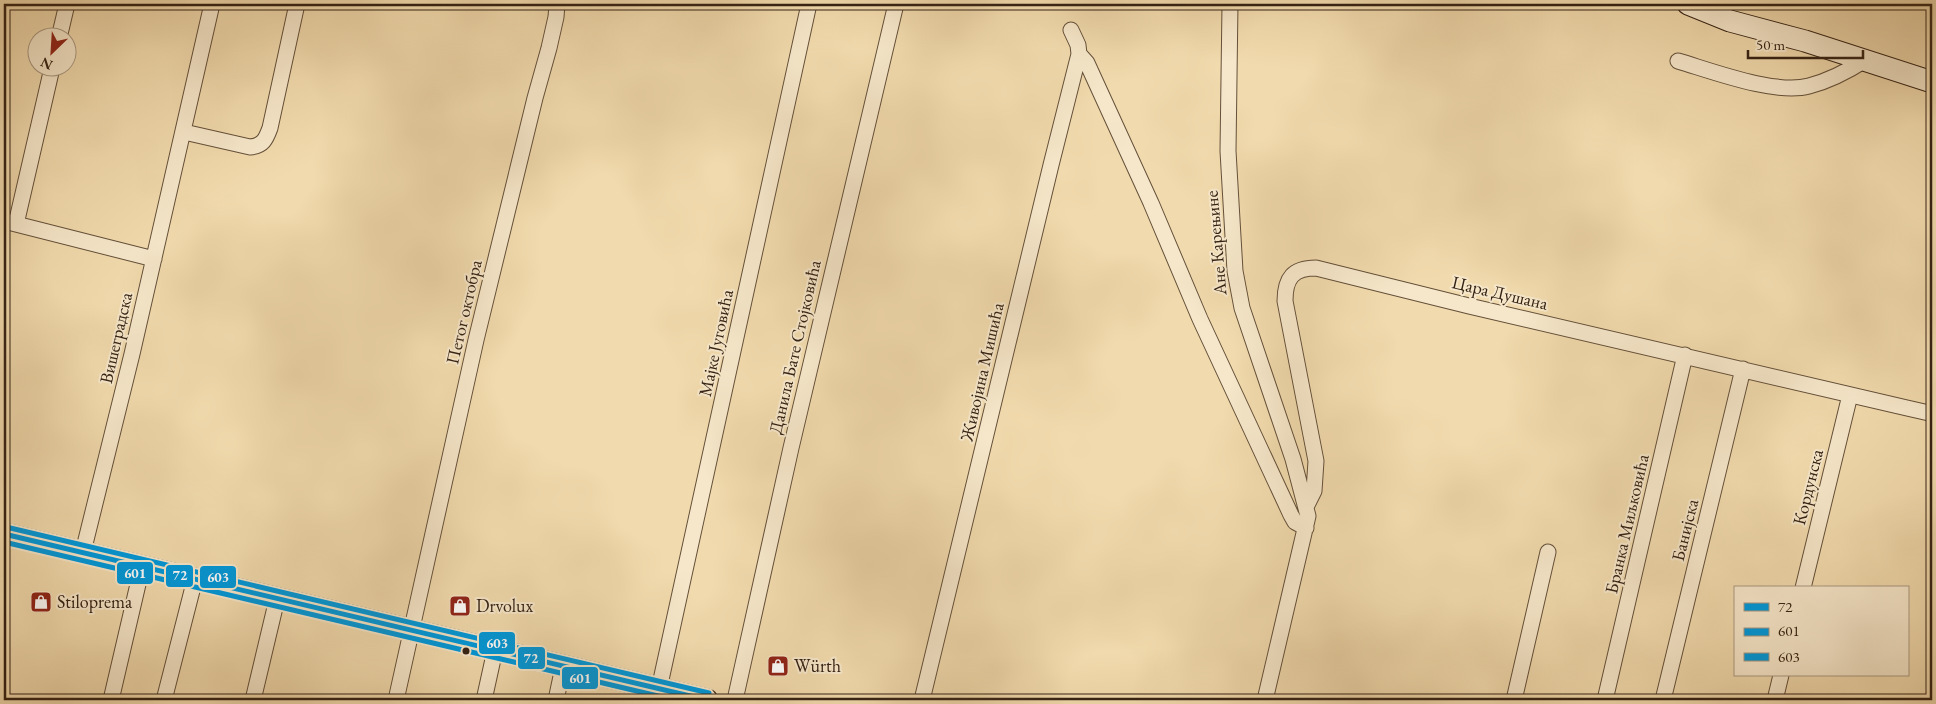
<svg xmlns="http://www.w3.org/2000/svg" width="1936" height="704" viewBox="0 0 1936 704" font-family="'EB Garamond',serif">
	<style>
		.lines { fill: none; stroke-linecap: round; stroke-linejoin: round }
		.street-casing { stroke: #64503a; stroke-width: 17 }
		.secondary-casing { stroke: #352214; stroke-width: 23 }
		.street { stroke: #f6e7ca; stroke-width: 15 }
		.secondary { stroke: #f6e7ca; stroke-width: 21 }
		.bus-1-casing { stroke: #f6e7ca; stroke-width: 9 }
		.bus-2-casing { stroke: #f6e7ca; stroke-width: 9 }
		.bus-3-casing { stroke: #f6e7ca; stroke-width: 9 }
		.bus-1 { stroke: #0098da; stroke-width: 5 }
		.bus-2 { stroke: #0098da; stroke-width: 5 }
		.bus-3 { stroke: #0098da; stroke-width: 5 }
		.bus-dot { fill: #352214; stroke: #f6e7ca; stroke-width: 2 }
		.labels { text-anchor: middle; stroke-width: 4; stroke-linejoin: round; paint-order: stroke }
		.street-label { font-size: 18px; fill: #352214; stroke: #f6e7ca }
		.poi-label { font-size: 18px; fill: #352214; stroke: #f6e7ca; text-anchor: start }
		.line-badge { stroke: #f6e7ca; stroke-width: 2 }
		.badge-label { font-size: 14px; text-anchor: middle; font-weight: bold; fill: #fff }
	</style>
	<rect width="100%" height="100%" fill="#f1daad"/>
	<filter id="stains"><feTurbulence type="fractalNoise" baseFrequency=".004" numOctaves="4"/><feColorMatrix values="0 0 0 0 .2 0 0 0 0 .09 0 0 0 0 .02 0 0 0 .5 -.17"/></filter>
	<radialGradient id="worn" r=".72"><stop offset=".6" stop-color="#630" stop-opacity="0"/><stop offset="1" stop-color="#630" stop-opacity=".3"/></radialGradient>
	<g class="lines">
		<g class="street-casing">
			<path id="street" d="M1230,4l-2,147 7,120 7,37 51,151 15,57 -43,184
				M59,38l8,-34
				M1079,54l8,9 64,140 49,116 91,196 4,7 11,6
				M1678,61c34,10 97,34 131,25 19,-5 39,-15 56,-26
				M184,132l66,15c13,-1 16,-8 20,-19l27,-124
				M4,221l150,38
				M16,224l36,-156
				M1306,507l8,-16 2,-30 -31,-160c0,-23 8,-33 31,-33l153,38 438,102 22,5 3,-2
				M83,552l49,-198 80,-350
				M1803,588l47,-193
				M659,689l150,-685
				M111,700l31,-133
				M164,700l31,-121
				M253,700l24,-101
				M396,700l80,-360 59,-242 14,-50 7,-31 1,-13
				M484,700l11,-50
				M556,700l7,-33
				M735,700l56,-252 105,-444
				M922,700l129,-535 28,-111 -1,-9 -7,-15
				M1514,700l34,-148
				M1605,700l80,-345
				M1663,700l80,-331
				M1775,700l6,-25"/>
		</g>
		<g class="secondary-casing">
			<path id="secondary" d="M1688,4l42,17 75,20 127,41
				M4,534l703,166"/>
		</g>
		<use href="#street" class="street"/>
		<use href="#secondary" class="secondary"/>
		<g class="bus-1-casing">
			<path id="bus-1" d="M4,534l703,166"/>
		</g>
		<g class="bus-2-casing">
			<path id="bus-2" d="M4,542l671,158"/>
		</g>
		<g class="bus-3-casing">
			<path id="bus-3" d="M6,527l703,166"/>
		</g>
		<use href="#bus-1" class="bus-1"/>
		<use href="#bus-2" class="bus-2"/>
		<use href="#bus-3" class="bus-3"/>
	</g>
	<defs>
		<g id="shop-square" transform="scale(1.125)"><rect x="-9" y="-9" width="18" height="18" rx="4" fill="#8f2418" stroke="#f6e7ca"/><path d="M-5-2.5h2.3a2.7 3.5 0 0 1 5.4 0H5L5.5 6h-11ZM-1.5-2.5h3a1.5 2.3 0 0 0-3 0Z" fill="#fff"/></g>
	</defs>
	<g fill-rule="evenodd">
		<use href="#shop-square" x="41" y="602"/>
		<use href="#shop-square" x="460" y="606"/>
		<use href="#shop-square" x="778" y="666"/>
	</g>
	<circle class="bus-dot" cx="466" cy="651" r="4.5"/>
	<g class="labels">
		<g class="street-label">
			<text transform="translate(1216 243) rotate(-95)" y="6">Ане Карењине</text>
			<text transform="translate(1500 293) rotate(13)" y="6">Цара Душана</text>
			<text transform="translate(464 312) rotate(-77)" y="6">Петог октобра</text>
			<text transform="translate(116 338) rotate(-77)" y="6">Вишеградска</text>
			<text transform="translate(716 343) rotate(-78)" y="6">Мајке Југовића</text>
			<text transform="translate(795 347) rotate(-77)" y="6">Данила Бате Стојковића</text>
			<text transform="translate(982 372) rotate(-77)" y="6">Живојина Мишића</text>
			<text transform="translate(1808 487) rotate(-76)" y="6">Кордунска</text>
			<text transform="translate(1627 524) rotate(-77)" y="6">Бранка Миљковића</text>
			<text transform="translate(1685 530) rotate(-76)" y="6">Банијска</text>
		</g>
		<g class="poi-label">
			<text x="57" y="608">Stiloprema</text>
			<text x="476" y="612">Drvolux</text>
			<text x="794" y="672">Würth</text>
		</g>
	</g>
	<g class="line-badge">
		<rect x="116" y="561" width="38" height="24" rx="5" fill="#0098da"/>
		<rect x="165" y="564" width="29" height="24" rx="5" fill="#0098da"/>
		<rect x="199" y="565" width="38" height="24" rx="5" fill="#0098da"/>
		<rect x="478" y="631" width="38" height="24" rx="5" fill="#0098da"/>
		<rect x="517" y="646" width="29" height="24" rx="5" fill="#0098da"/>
		<rect x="561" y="666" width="38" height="24" rx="5" fill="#0098da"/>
	</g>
	<g class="badge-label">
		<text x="135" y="578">601</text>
		<text x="180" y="580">72</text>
		<text x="218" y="582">603</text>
		<text x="497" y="648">603</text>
		<text x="531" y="663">72</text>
		<text x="580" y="683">601</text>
	</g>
	<rect width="1936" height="704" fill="none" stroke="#f1daad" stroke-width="20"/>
	<rect x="5" y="5" width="1926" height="694" fill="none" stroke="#352214" stroke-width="2.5"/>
	<rect x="10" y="10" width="1916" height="684" fill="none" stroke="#352214"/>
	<rect x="1734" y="586" width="175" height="90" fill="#f6e7ca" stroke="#a99881"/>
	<rect x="1744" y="603" width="25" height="8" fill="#0098da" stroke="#a99881"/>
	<text x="1778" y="612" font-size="15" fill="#352214">72</text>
	<rect x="1744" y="628" width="25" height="8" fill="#0098da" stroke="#a99881"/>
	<text x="1778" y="636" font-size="15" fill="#352214">601</text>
	<rect x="1744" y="653" width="25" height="8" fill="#0098da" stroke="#a99881"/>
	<text x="1778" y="662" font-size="15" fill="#352214">603</text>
	<g transform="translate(52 52) rotate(205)"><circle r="24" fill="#f6e7ca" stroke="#a99881"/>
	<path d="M0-4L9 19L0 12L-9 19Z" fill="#8f2418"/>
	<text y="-8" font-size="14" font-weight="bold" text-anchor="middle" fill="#352214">N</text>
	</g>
	<path d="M1748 50v8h115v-8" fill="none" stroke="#352214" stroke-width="2.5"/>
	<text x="1756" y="50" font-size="15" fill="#352214" stroke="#f6e7ca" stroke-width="4" paint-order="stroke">50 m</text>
	<rect width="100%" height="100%" filter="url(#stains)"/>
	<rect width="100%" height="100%" fill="url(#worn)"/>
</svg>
